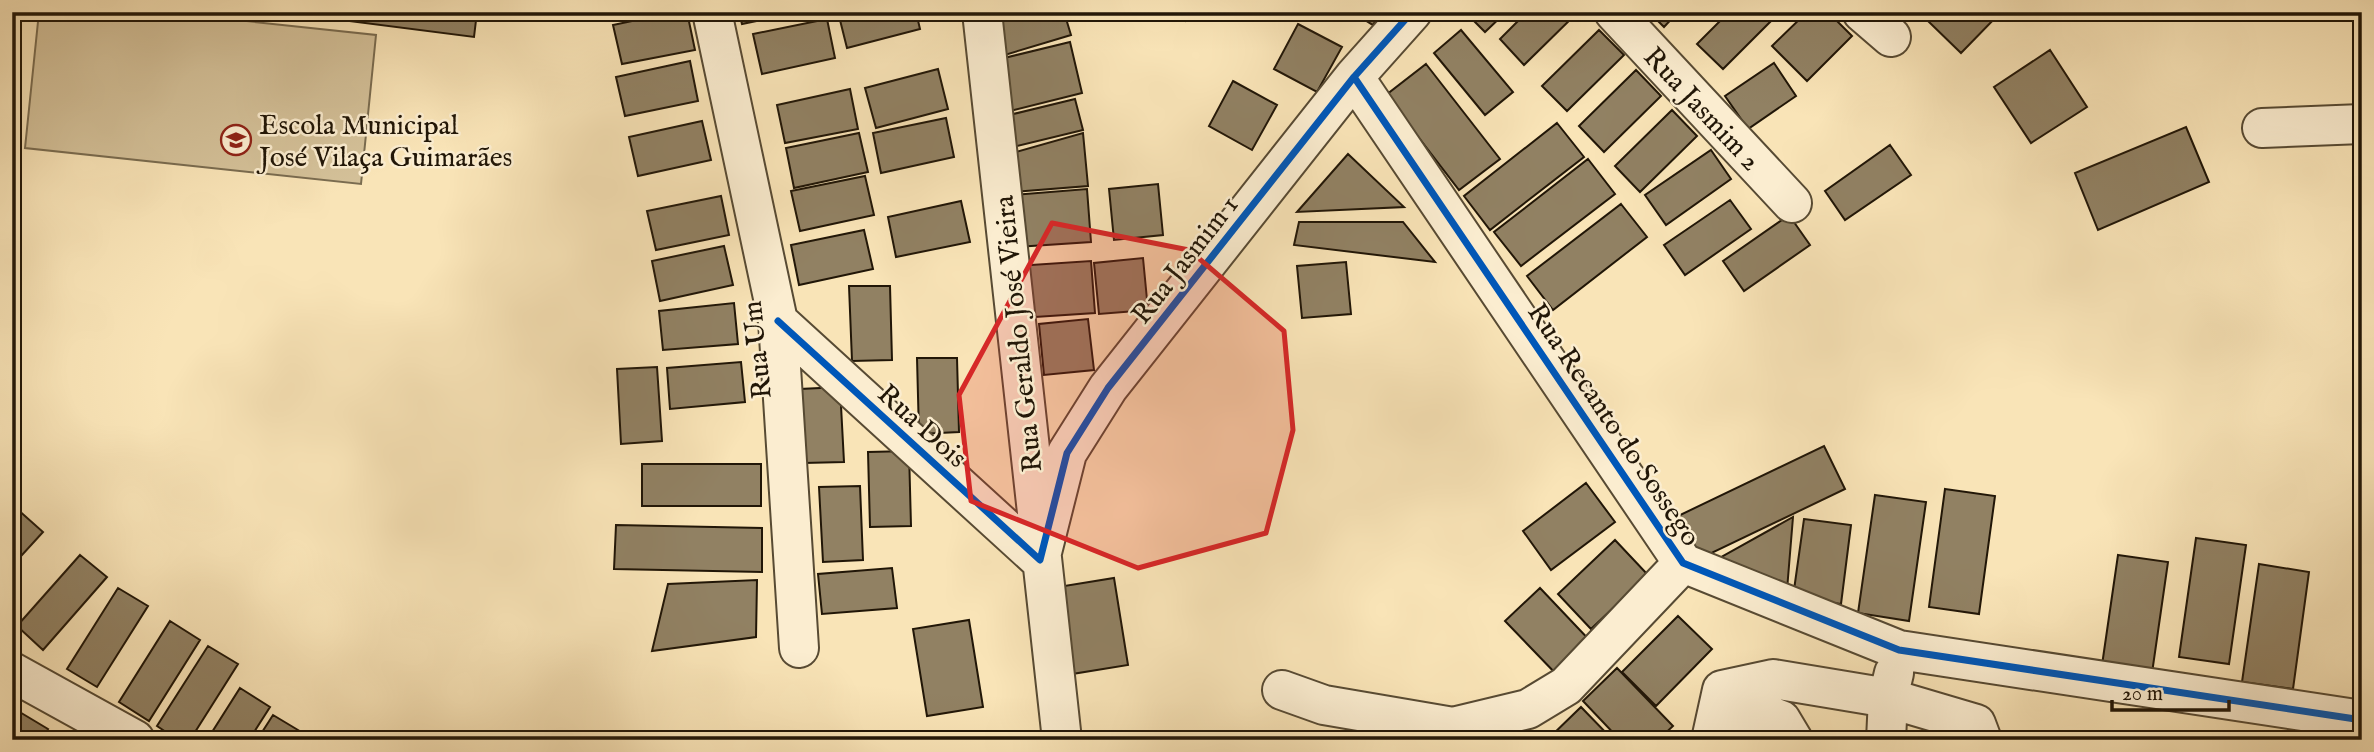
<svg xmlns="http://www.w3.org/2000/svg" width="2374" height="752" viewBox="0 0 2374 752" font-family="'IM FELL English',serif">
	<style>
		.green { fill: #d4c199; stroke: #7a6c50; stroke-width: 2 }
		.building { fill: #918163; stroke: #211607; stroke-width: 2 }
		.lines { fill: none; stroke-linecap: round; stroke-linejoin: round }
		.minor-casing { stroke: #574a33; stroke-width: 42 }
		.minor { stroke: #fbedd0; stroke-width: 38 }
		.cycleway-casing { stroke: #fbedd0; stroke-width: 11 }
		.cycleway { stroke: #0057b8; stroke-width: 7 }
		.marked { fill: #d62828; fill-opacity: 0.2; stroke: #d62828; stroke-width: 5; stroke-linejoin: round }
		.labels { text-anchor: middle; stroke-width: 5; stroke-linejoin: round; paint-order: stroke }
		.street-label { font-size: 28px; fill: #211607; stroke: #fbedd0 }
		.poi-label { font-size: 28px; fill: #211607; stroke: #fbedd0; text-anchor: start }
	</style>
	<rect width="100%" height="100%" fill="#f9e4b7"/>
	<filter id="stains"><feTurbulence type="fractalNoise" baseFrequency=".00286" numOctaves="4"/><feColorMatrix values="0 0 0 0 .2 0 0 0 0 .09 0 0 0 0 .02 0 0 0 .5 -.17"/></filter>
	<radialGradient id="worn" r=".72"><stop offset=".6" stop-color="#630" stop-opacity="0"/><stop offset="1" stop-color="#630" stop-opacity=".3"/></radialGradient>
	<path class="green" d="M39,12h123l214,23 -15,149 -336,-36z"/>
	<path class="building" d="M279,12h198l-3,25z
		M675,12h12l8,38 -73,14 -9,-39z
		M739,12h60l-57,12z
		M838,12h78l4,17 -73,19z
		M984,12h80l7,23 -73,22z
		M1169,12h21l-5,9z
		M1352,12h29l-8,13z
		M1465,12h41l-21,20z
		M1527,12h51l-54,53 -24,-26z
		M1649,12h29l-14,15z
		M1729,12l50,1 -56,56 -26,-25z
		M1807,12h21l24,24 -45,45 -35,-35z
		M1939,12h62l-40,41 -32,-31z
		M827,19l8,39 -73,16 -9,-40z
		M1298,24l44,23 -25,45 -43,-23z
		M1461,30l52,62 -28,23 -51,-62z
		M1599,30l25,25 -57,56 -25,-25z
		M1070,42l12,51 -72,18 -14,-51z
		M2050,50l37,57 -56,36 -37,-56z
		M690,61l8,40 -73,15 -9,-39z
		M1774,63l22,33 -48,33 -23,-33z
		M1426,64l74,95 -41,31 -73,-95z
		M938,69l10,40 -72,19 -11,-40z
		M1636,70l25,26 -57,56 -25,-26z
		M1233,81l44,24 -25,45 -43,-24z
		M850,89l8,40 -73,14 -8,-38z
		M1075,99l8,31 -74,18 -8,-31z
		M1672,110l25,26 -57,56 -25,-26z
		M946,118l8,39 -73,16 -8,-40z
		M702,121l9,39 -73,16 -9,-39z
		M1557,123l27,34 -94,73 -26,-34z
		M2186,127l23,55 -111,48 -23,-57z
		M859,133l9,39 -74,16 -8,-40z
		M1083,133l5,53 -76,6 -3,-38z
		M1890,145l21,30 -66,45 -20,-29z
		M1711,150l20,29 -65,46 -21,-30z
		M1348,154l56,53 -107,5z
		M1588,159l27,35 -94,72 -27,-34z
		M865,176l9,39 -74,16 -9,-40z
		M1158,184l5,51 -49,5 -5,-51z
		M1087,189l4,53 -75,5 -4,-52z
		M721,196l8,39 -73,15 -9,-39z
		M1730,200l21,29 -66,46 -21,-30z
		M961,201l9,41 -74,15 -8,-40z
		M1621,204l26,33 -94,73 -26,-34z
		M1789,215l21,30 -66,46 -21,-30z
		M1299,222h104l32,40 -141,-17z
		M864,230l9,39 -74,16 -8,-40z
		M724,246l9,39 -73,16 -8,-40z
		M1143,258l5,52 -49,4 -5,-51z
		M1091,261l4,52 -75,5 -5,-52z
		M1346,262l5,52 -49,4 -5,-52z
		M849,286h41l2,74 -40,1z
		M734,303l4,41 -75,6 -4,-39z
		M1088,319l6,51 -50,5 -5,-51z
		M917,358h40l2,74 -40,2z
		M741,362l4,40 -75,7 -3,-41z
		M657,367l5,74 -41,3 -4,-75z
		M840,387l4,75 -40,1 -4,-74z
		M1824,446l21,43 -148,71 -21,-43z
		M909,451l2,75 -41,1 -2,-75z
		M642,464h119v42h-119z
		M1586,483l29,39 -64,48 -28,-39z
		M860,486l3,74 -40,2 -4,-75z
		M1945,489l50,7 -16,118 -50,-7z
		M1875,495l51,7 -17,119 -51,-8z
		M16,508l27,24 -31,34v-53z
		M1793,517l-6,73 -80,-25z
		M1804,519l47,6 -10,79 -48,-7z
		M616,525l146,3v44l-148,-3z
		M2196,538l50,7 -17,119 -50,-7z
		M1615,540l33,35 -57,54 -33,-35z
		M80,555l27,22 -64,73 -26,-24z
		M2118,555l50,7 -17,118 -50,-8z
		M2259,564l50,8 -16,117 -51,-7z
		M892,568l5,40 -75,6 -4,-40z
		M1114,578l14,87 -56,9 -14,-87z
		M757,580l-1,57 -104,14 16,-67z
		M118,588l30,18 -51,81 -30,-18z
		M1540,588l55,58 -35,32 -55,-57z
		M1678,616l34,33 -56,57 -34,-34z
		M969,620l14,87 -56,9 -14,-87z
		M170,621l30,19 -51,81 -30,-19z
		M208,646l30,18 -48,76h-12l-21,-14z
		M1617,668l56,58 -15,14h-38l-37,-39z
		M240,688l30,19 -21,33h-42z
		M1581,707l32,33h-66z
		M18,711l30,18 -7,11h-29v-21z
		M273,715l30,18 -4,7h-42z"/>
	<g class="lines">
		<g class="minor-casing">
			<path id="minor" d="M712,12l66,309 21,327
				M982,12l80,728
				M1614,12l178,191
				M1862,12l29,25
				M1354,77l329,486 216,87 463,70
				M2262,128l100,-4
				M778,321l262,239 27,-107 41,-65 246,-311 58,-65
				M12,672l123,68
				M1282,690l42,15 129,22 75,-18 38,-23 117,-123
				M1711,740l11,-50 51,-11 115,19 88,26 6,16
				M1720,740l13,-21 24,-8 24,9 12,20
				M1886,740l2,-42 6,-25"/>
		</g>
		<use href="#minor" class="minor"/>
		<g class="cycleway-casing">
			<path id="cycleway" d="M1354,77l329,486 216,87 463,70
				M778,321l262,239 27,-107 41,-65 246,-311 58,-65"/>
		</g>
		<use href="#cycleway" class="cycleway"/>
	</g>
	<path class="marked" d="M1052,223l137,27 95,81 9,99 -27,103 -128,35 -167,-67 -12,-106z"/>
	<defs>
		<g id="school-ring" transform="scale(1.575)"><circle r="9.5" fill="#fbedd0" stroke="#8f2418" stroke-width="1.5"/><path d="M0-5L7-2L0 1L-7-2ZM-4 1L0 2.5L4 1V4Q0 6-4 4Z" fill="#8f2418"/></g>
	</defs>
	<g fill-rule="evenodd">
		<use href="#school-ring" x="236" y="140"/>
	</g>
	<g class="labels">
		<g class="street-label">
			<text transform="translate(1703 108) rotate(47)" y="10">Rua Jasmim 2</text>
			<text transform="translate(1184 259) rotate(-52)" y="10">Rua Jasmim 1</text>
			<text transform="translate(1017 334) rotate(-96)" y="10">Rua Geraldo José Vieira</text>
			<text transform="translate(756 350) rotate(-96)" y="10">Rua Um</text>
			<text transform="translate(1615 424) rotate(56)" y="10">Rua Recanto do Sossego</text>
			<text transform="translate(923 425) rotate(42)" y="10">Rua Dois</text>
		</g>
		<g class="poi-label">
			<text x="259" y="134">Escola Municipal<tspan x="259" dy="32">José Vilaça Guimarães</tspan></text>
		</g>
	</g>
	<rect width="2374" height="752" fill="none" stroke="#f9e4b7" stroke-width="42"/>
	<rect x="14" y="14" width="2346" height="724" fill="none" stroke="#211607" stroke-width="3.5"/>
	<rect x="21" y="21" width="2332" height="710" fill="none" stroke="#211607" stroke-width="2"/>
	<path d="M2112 700v10h117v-10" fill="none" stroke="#211607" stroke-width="3.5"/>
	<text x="2122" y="700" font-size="21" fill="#211607" stroke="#fbedd0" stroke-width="5" paint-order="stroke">20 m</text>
	<rect width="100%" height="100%" filter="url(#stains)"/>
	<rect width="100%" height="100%" fill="url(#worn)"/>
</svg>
